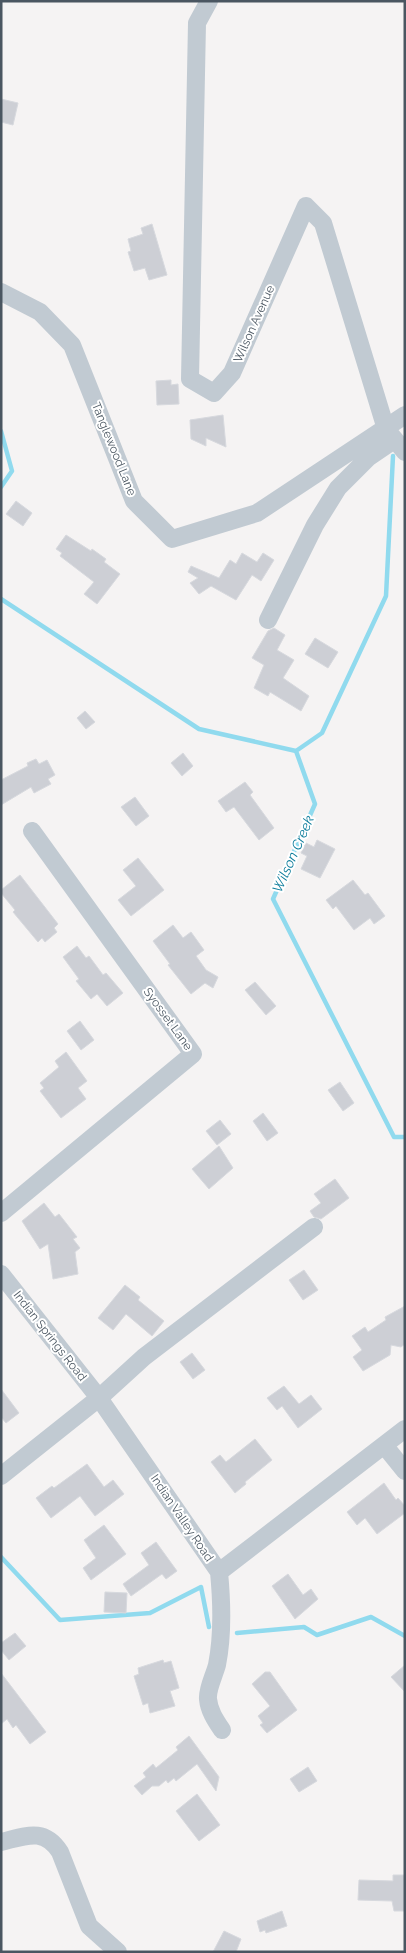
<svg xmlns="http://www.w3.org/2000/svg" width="406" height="1953" viewBox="0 0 406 1953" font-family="Raleway,sans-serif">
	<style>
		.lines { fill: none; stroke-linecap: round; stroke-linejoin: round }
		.stream { stroke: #90daee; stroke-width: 4.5 }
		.building { fill: #cdcfd5; stroke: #d7d9de }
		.minor { stroke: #c1cad2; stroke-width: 18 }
		.labels { text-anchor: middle; stroke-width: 4; stroke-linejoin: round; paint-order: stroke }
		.street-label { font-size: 12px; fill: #4a5661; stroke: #fff }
		.water-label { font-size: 14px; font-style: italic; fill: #0c7c9b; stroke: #fff }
	</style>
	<rect width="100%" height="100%" fill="#f5f3f3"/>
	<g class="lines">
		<path class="stream" d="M1,431l11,40 -11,16
			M1,599l198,130 97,22 19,53 -42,95 121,238h11
			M296,751l26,-18 64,-137 7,-140
			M1,1557l59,63 90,-7 51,-26 8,40
			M237,1633l67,-6 13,8 54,-18 34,19"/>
	</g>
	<path class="building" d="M1,99l17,4 -5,22 -12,-3z
		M152,224l15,51 -18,5 -4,-12 -11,3 -6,-19 3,-1 -3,-12 15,-5 -2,-6z
		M171,380v5l7,-1 1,20 -22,1 -1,-24z
		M223,415l3,32 -20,-9v8l-15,-7 -1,-19z
		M16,501l16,12 -9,13 -17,-12z
		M66,535l25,16 1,-2 14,10 -2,3 16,12 -23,30 -13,-10 10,-12 -34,-26 2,-3 -6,-4z
		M242,553l15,9 6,-9 11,7 -13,21 -9,-6 -16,25 -25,-14 -12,8 -9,-11 8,-5 -10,-6 3,-6 28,12 11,-18 6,4z
		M274,628l11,7 -8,15 17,10 -11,18 26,18 -8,15 -31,-19 -2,4 -14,-8 10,-23 -12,-7 16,-27z
		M315,638l23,14 -10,16 -23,-14z
		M85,711l10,11 -9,7 -9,-11z
		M183,753l10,13 -11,10 -11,-13z
		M36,759l3,5 8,-4 8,15 -7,4 3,5 -17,9 -3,-6 -30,18v-25l27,-14 -1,-3z
		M245,782l8,10 -3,3 24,33 -15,12 -25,-33 -8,5 -8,-11z
		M135,797l14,19 -13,10 -15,-19z
		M317,840l18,9 -15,29 -19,-9 6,-13 -6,-3 5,-10 8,4z
		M138,858l26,32 -33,26 -13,-16 18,-14 -13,-16z
		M20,875l38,49 -4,4 3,4 -12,10 -3,-4 -4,4 -25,-30 2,-2 -14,-17v-3z
		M353,880l12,15 3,-2 17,23 -11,8 -4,-6 -16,12 -18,-24 -3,3 -7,-9z
		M173,925l10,13 8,-6 13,18 -8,6 10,14 12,7 -5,11 -8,-5 -14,11 -23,-29 2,-1 -17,-23z
		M77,946l9,12 3,-2 14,19 3,-2 17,20 -16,13 -10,-12 -6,5 -15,-18 3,-2 -16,-22z
		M255,982l21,24 -10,9 -21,-25z
		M80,1021l14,19 -13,10 -14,-19z
		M66,1052l21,29 -9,7 8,11 -25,19 -21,-27 4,-3 -4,-5 19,-16 -4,-6z
		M340,1082l14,21 -11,8 -15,-21z
		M263,1113l15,20 -11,8 -14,-20z
		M220,1120l11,14 -14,11 -11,-14z
		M219,1146l14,22 -24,21 -17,-20z
		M335,1179l14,19 -28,21 -7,-2 -4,-6 11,-8 -7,-9z
		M44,1203l11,14 4,-3 18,23 -4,2 7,9 -5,4 3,22 -25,5 -5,-35 -8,5 -18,-28z
		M304,1270l14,20 -15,10 -14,-20z
		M125,1285l15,12 -2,3 26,21 -12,15 -26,-22 -13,16 -15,-12z
		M405,1306v38l-4,3 -10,-2 -1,10 -27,16 -10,-14 9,-7 -10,-14 13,-9 3,5 18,-12 -1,-3z
		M192,1353l13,17 -12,9 -13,-17z
		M284,1386l15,18 12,-9 11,14 -24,19 -16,-22 -5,4 -10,-12z
		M1,1389l18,24 -13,10 -5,-6z
		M255,1439l17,21 -27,22 1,2 -11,9 -24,-31 9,-7 6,7z
		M87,1464l17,23 9,-7 11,14 -29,22 -15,-20 -29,22 -15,-20 16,-12 2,2z
		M384,1483l12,17 2,-2 7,8v7l-28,21 -12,-16 -8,7 -10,-13z
		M104,1525l22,29 -35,26 -8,-12 13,-10 -12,-18z
		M156,1542l21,29 -11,8 -4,-5 -31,22 -8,-12 26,-19 -8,-12z
		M288,1574l15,21 8,-6 7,10 -23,20 -23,-33z
		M105,1592l22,1 -1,20 -22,-1z
		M15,1633l11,13 -17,14 -8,-10v-7z
		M163,1660l1,3 7,-2 8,27 -9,3 5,15 -25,7 -2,-10 -5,2 -9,-29 5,-2 -1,-6z
		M405,1665v27l-14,-15z
		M265,1672h5l27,38 -30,23 -7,-8 3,-2 -5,-7 12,-10 -18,-22z
		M1,1673l45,59 -16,12 -14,-19 -3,3 -6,-9 -6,5z
		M189,1736l30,41 -3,14 -19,-27 -21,17 -2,-3 -6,5 -2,-3 -7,6h-7l-10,9 -8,-9 12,-9 -3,-4 10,-9 3,4 22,-18 -2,-3z
		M308,1767l9,14 -18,11 -9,-13z
		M197,1794l23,31 -21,16 -23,-30z
		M393,1875h12v36h-11l-2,-10 -34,-1 1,-20 34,1z
		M282,1911l5,15 -21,7 -1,-3 -5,2 -3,-11z
		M224,1931l17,8 -5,13h-23z"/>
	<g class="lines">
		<path class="minor" d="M209,1l-12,22 -7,356 24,14 18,-20 74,-167 17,17 63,206 19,23
			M1,292l39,20 32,33 62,156 38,38 85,-26 148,-98
			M268,620l47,-95 23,-37 31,-31 25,-17
			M1,1213l192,-159 -161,-223
			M1,1274l98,124 120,174 186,-143
			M384,1445l21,26
			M1,1476l98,-78 45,-41 170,-130
			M219,1572c3,31 4,63 -2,93 -3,11 -10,24 -9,34 1,12 8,22 14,31
			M1,1842c25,-6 43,-15 59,10l29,74 29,26"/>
	</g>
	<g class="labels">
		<g class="street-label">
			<text transform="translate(254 324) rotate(-66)" y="4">Wilson Avenue</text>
			<text transform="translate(114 449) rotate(68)" y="4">Tanglewood Lane</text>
			<text transform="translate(168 1019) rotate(54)" y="4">Syosset Lane</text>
			<text transform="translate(50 1336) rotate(52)" y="4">Indian Springs Road</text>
			<text transform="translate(182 1518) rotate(56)" y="4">Indian Valley Road</text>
		</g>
		<g class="water-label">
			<text transform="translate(293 854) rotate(-66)" y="5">Wilson Creek</text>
		</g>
	</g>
	<rect width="406" height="1953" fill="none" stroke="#4a5661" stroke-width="5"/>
</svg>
